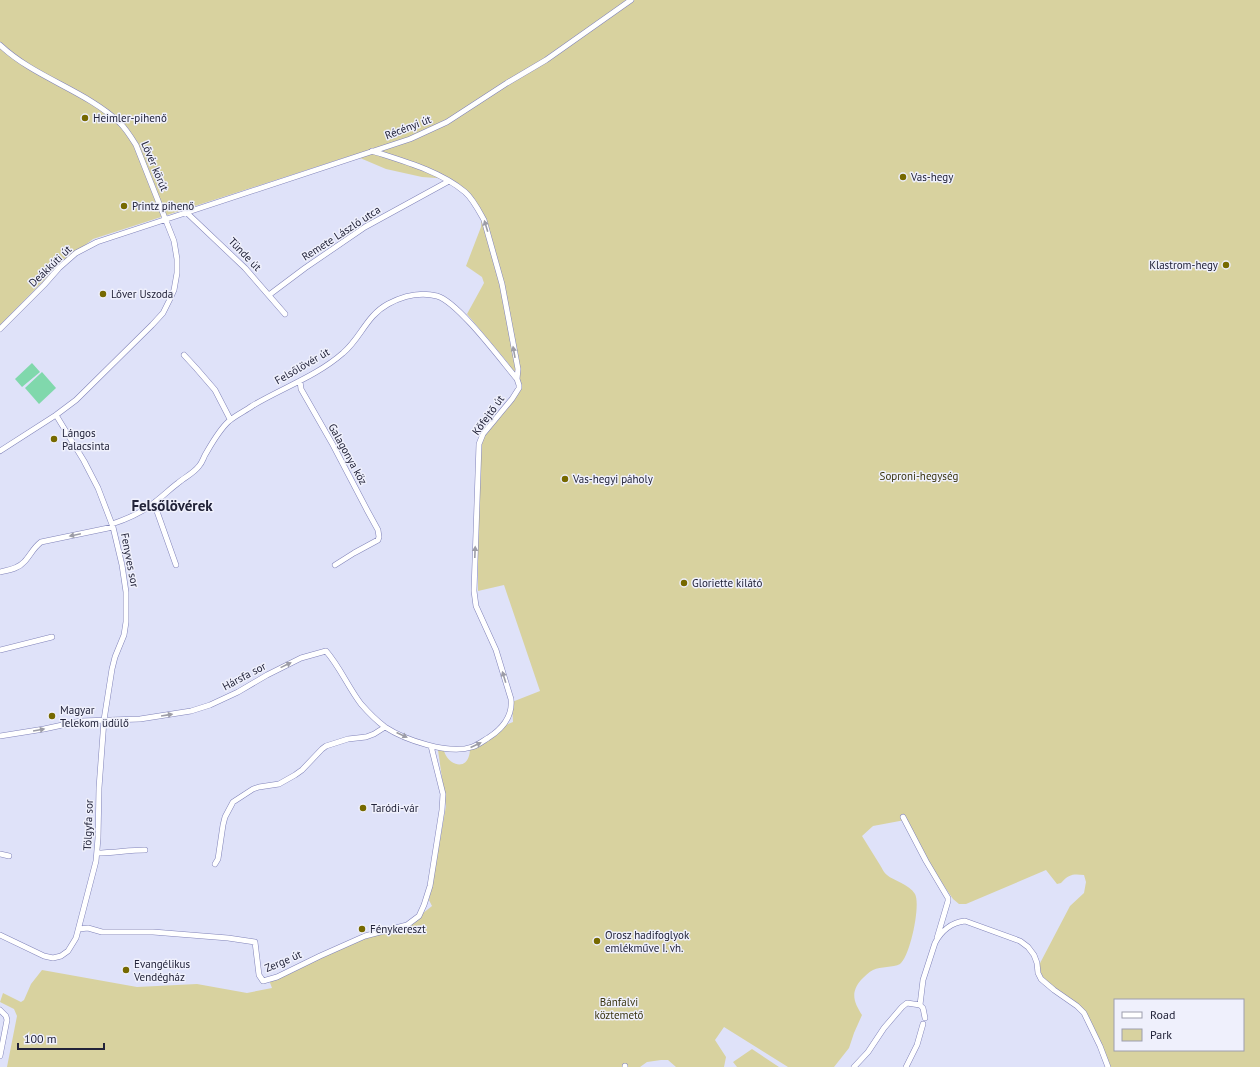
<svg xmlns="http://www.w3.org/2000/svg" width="1260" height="1067" viewBox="0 0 1260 1067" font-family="'PT Sans',sans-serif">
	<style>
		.green { fill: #d8d29f; fill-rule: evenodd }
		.water { fill: #80d8ac }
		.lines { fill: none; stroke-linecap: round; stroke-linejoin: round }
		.minor-casing { stroke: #8083b9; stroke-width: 6 }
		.minor { stroke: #fff; stroke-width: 5 }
		.oneway { fill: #9c9ca6 }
		.poi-dot { fill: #766900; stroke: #eff0fc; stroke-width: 1.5 }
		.labels { text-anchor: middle; stroke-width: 3; stroke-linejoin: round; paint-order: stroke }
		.poi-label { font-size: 11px; fill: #222339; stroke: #eff0fc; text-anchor: start }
		.street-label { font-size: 11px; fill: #222339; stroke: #eff0fc }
		.park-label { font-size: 11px; fill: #3b3611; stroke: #eff0fc }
		.district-label { font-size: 15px; font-weight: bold; fill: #222339; stroke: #eff0fc }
	</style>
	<rect width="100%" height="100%" fill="#dfe2f9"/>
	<path class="green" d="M0,0h1260v1067h-152l-26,-57 -43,-34 -1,-9 32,-61 14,-13 2,-11 -2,-7c-11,-1 -15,-1 -23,8l-4,1 -11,-14 -80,34h-7l-6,-5 -26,-38 -22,-41 -32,6 -11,10c6,10 12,19 18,29 2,3 4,8 7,10 7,6 22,9 28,19 6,11 -5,63 -15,70 -7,4 -19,2 -27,6 -4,2 -8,6 -12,10 -11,13 -7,22 1,35l-8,18 -5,15 -15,19h-46l-64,-40 -9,13 11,17 -2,10h-48l-8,-7h-7l-14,2 -7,5h-633l10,-51 -3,-7 -14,-7 3,-9 18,9 3,-2 7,-16 11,-14 95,17 60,-3 50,9 25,-5 -3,-8 97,-46 42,-9 24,-19 -3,-6 17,-94 -8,-56 6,1c5,16 26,21 26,-3l33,-22 10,-4 -1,-20 28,-11 -36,-106 -26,6v-142l5,-15 20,-23 16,-26 -11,-22 -41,-49 17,-31 -2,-6 -16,-11 15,-39 1,-15 -32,-33 -28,-2 -36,-8 -33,-14 -260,84 -35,27 -58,59zM1115,1000h128v50h-128z
		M752,1049l27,18h-42l-4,-5z"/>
	<path class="water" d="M32,363l8,9 -18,15 -7,-8z
		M42,372l14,16 -17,16 -14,-16z"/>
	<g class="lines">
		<g class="minor-casing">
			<path id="minor" d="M0,45c35,33 85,45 120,78 6,6 11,14 16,22l38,96 3,18v14l-3,17 -5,11 -6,12 -11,12 -76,75 -20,15 -56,36
				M186,212l59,56 40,46
				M269,295l36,-27 60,-41 84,-46
				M0,329l44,-44 15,-17 17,-15 21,-11 313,-103 37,-17 60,-39 39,-23 85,-60
				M184,355l12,13 19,22 15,29
				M300,381l1,8 32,56 34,65 11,20 1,7 -1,3 -24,13 -19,12
				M154,503l22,62
				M112,524c15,-5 31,-12 43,-22 8,-6 15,-13 23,-19 7,-6 16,-10 21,-17 3,-3 4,-7 6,-11 7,-12 14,-25 24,-34 7,-6 16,-10 23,-15 30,-18 65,-30 91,-53 18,-15 23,-37 45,-49 15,-8 33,-12 49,-8 21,6 64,64 80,83
				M0,572c8,-2 18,-3 24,-10 6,-6 9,-14 17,-20l72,-15
				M0,650l52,-13
				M0,736l44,-7 37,-8 59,-2 51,-8 19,-6 28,-13 29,-17 34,-17 25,-7c14,16 22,36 35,53 7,8 16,17 24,23 20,13 64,28 87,20 6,-2 11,-6 16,-9 14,-9 25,-21 23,-39l-15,-49 -20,-44 -2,-15 5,-147 4,-10 29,-35 7,-11v-3l-2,-6 1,-10 -16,-85 -18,-64c-5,-9 -11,-21 -19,-28 -25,-21 -62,-31 -93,-41
				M903,817l23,44 22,37v3l-11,37
				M97,853c16,0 32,-3 48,-3
				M0,854l9,2
				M215,864l3,-5 5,-34 2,-8 8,-15 20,-13 6,-2 20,-3 16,-9 7,-5 20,-21 4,-3 22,-7 18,-2 8,-3 11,-7
				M79,929l9,-1 14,4h51l75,6 27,4 4,33 4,6 14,-4 43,-21 45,-20 42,-11 12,-9 5,-11 6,-19 12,-76 1,-16 -12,-48
				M0,935l44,21 9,2 8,-2 7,-5 8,-13 20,-77 2,-23 1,-50 5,-68 8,-51 3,-12 9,-22 2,-13v-30l-4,-27 -9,-38 -15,-39 -14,-27 -28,-46
				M0,1010l6,6 1,4 -7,36
				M925,1018l-2,-10 -3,-3 3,-25 12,-37c6,-12 17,-21 30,-22l55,20 8,6 6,8 3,8 1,10 3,6 13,11 23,16 7,7 16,33 8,21
				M625,1066v1
				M854,1067l14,-15 16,-24 18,-21 5,-4 13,2
				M906,1067l11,-22 6,-21"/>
		</g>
		<use href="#minor" class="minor"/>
	</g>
	<defs><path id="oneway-solid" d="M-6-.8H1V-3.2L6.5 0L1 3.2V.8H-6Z"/></defs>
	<g class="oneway">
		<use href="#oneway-solid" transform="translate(486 226) rotate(-107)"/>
		<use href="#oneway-solid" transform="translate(514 352) rotate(-100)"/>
		<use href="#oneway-solid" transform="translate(75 535) rotate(168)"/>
		<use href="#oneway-solid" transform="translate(475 552) rotate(-88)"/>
		<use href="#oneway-solid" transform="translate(286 665) rotate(-26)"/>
		<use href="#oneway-solid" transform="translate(504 677) rotate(-107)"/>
		<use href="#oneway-solid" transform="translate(167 715) rotate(-9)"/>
		<use href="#oneway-solid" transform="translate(39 730) rotate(-10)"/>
		<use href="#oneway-solid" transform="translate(402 735) rotate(25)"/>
		<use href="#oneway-solid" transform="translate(476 745) rotate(-25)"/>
	</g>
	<g class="poi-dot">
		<circle cx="85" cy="118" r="4"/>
		<circle cx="903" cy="177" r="4"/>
		<circle cx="124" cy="206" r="4"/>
		<circle cx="1226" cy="265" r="4"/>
		<circle cx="103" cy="294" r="4"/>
		<circle cx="54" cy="439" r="4"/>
		<circle cx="565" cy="479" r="4"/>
		<circle cx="684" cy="583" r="4"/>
		<circle cx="52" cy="716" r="4"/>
		<circle cx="363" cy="808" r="4"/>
		<circle cx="362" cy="929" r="4"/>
		<circle cx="597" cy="941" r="4"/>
		<circle cx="126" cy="970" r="4"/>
	</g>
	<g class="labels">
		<g class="poi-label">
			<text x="93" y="122">Heimler-pihenő</text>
			<text x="911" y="181">Vas-hegy</text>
			<text x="132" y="210">Printz pihenő</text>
			<text x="1218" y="269" text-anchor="end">Klastrom-hegy</text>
			<text x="111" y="298">Lőver Uszoda</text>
			<text x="62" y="437">Lángos<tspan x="62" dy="13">Palacsinta</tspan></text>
			<text x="573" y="483">Vas-hegyi páholy</text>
			<text x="692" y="587">Gloriette kilátó</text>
			<text x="60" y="714">Magyar<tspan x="60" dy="13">Telekom üdülő</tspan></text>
			<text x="371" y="812">Taródi-vár</text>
			<text x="370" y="933">Fénykereszt</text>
			<text x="605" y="939">Orosz hadifoglyok<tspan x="605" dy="13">emlékműve I. vh.</tspan></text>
			<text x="134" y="968">Evangélikus<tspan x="134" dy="13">Vendégház</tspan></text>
		</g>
		<g class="street-label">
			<text transform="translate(408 127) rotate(-21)" y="4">Récényi út</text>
			<text transform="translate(155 166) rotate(67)" y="4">Lővér körút</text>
			<text transform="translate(341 233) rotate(-33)" y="4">Remete László utca</text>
			<text transform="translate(245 254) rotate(46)" y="4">Tünde út</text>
			<text transform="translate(50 266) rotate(-44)" y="4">Deákkúti út</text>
			<text transform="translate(302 366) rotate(-30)" y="4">Felsőlövér út</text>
			<text transform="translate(488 415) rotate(-54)" y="4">Kőfejtő út</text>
			<text transform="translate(348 454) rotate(61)" y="4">Galagonya köz</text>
			<text transform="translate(130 560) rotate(79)" y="4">Fenyves sor</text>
			<text transform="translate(244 676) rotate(-28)" y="4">Hársfa sor</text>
			<text transform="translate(88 825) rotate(-88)" y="4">Tölgyfa sor</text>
			<text transform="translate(283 961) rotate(-23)" y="4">Zerge út</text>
		</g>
		<g class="park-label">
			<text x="919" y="480">Soproni-hegység</text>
			<text x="619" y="1006">Bánfalvi<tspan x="619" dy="13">köztemető</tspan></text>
		</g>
		<g class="district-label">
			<text x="172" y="511">Felsőlövérek</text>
		</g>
	</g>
	<rect x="1114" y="999" width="130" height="52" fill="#eff0fc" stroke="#9d9eae"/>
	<rect x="1122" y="1012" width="20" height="6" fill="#ffffff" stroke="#9d9eae"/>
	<text x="1150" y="1019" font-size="12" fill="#222339">Road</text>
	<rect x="1122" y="1029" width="20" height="12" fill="#d8d29f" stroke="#9d9eae"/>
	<text x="1150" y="1039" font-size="12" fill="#222339">Park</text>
	<path d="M18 1043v6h86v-6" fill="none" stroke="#222339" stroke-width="2"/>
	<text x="24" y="1043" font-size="12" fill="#222339" stroke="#eff0fc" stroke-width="3" paint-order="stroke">100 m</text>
</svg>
